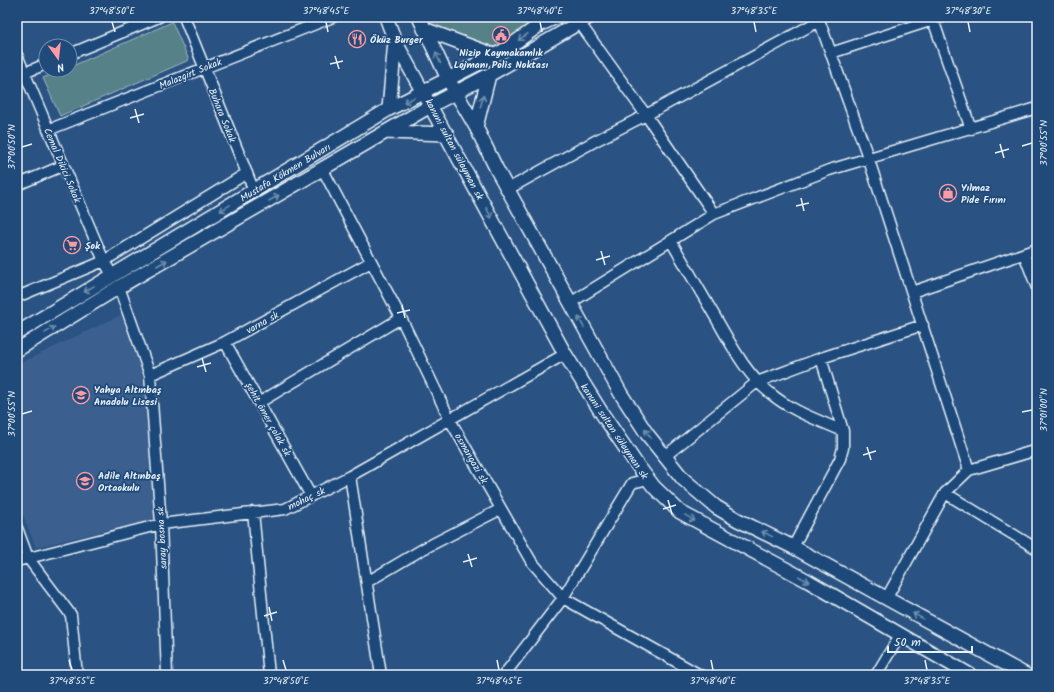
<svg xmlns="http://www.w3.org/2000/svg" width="1054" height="692" viewBox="0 0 1054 692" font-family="Kalam,sans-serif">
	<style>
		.built { fill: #3b6190 }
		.green { fill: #578188; stroke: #a0b9c0 }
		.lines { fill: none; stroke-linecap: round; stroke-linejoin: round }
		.minor-casing { stroke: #e8f1f8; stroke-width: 13 }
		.secondary-casing { stroke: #e8f1f8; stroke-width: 16 }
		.minor { stroke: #1f4a7a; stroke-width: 10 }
		.secondary { stroke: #1f4a7a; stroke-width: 13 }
		.oneway { stroke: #6f8dac }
		.ticks { fill: none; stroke: #e8f1f8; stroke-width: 1.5 }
		.labels { text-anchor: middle; stroke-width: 3.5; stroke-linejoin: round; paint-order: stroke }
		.poi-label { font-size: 10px; font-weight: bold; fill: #e8f1f8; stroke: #1f4a7a; text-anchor: start }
		.street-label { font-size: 10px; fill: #e8f1f8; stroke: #1f4a7a }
		.neatline { fill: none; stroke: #e8f1f8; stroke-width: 1.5 }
		.ticks-label { font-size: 10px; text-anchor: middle; fill: #e8f1f8 }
	</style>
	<rect width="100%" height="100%" fill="#2a5383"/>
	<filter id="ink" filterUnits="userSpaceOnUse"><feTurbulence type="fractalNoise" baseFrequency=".025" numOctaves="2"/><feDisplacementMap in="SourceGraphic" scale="8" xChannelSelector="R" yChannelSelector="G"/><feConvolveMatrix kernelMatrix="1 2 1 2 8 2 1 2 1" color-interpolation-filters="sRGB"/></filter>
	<g filter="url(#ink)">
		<path class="built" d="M121,315l20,55 7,50 6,99 -118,28 -19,-47v-135z"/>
		<path class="green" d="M419,17h137l-53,34 -79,-22z
			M172,22l17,38 -129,56 -17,-38 19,-8h8v-3z"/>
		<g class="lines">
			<g class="minor-casing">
				<path id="minor" d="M184,17l70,174
					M818,17l50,140 101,313 -24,23 -59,106
					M932,17l39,112
					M579,22l67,93 68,99
					M831,53l111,-36
					M70,54l89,-37
					M17,55l87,206 8,14
					M17,76l29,-12
					M48,130l285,-113
					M323,170l78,148 49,102 81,141 32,37 137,77
					M17,185l45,-19
					M508,189l89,-49 49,-25 173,-94
					M671,241c15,26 31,53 46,79 15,26 29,54 53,73 21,18 48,27 73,38v17l-3,11 -47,88
					M1024,254l13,34
					M119,287l31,88 11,149 6,151
					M912,292l125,-43
					M17,297l87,-36 143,-88
					M570,303l144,-89 115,-44 208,-62
					M225,342l86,154
					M821,358l22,73
					M150,375l75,-33 146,-80
					M260,402l141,-84
					M664,457l93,-75 64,-24 102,-33
					M969,470l68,-20
					M350,476l31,199
					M945,493l92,56
					M253,512l16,163
					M17,528l11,30 43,57 6,60
					M17,561l144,-37 124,-15 65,-33 215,-122
					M367,582l56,-33 78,-40
					M504,675l59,-77 69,-115 16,-4
					M876,675l24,-40"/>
			</g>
			<g class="secondary-casing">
				<path id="secondary" d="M386,17l9,24 170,313 38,61 32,47 19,25 26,25 128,69 162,94
					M419,17l29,62 28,48 21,43 124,224 26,40 36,45 33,28 22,13 55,27 233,128
					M424,29l70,26
					M389,109l6,-68
					M476,127l13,-52
					M387,132l60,2
					M17,333l372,-224 114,-58 38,-27 15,-7
					M17,350l102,-63 313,-182 57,-30 100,-58"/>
			</g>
			<use href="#minor" class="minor"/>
			<use href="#secondary" class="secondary"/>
		</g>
		<defs><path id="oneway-shaft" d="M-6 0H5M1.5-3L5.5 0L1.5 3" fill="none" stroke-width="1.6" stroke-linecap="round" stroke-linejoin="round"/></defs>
		<g class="oneway">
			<use href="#oneway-shaft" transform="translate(523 37) rotate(145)"/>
			<use href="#oneway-shaft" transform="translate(438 58) rotate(-115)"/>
			<use href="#oneway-shaft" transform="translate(409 100) rotate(154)"/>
			<use href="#oneway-shaft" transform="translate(482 101) rotate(-75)"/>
			<use href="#oneway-shaft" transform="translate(274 198) rotate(-30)"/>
			<use href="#oneway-shaft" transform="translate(225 208) rotate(149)"/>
			<use href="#oneway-shaft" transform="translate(489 213) rotate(62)"/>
			<use href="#oneway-shaft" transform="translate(162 263) rotate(-30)"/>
			<use href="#oneway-shaft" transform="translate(89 289) rotate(149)"/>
			<use href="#oneway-shaft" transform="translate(581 322) rotate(-119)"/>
			<use href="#oneway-shaft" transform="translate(50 330) rotate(-32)"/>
			<use href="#oneway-shaft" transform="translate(648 434) rotate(-125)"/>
			<use href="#oneway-shaft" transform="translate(690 518) rotate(31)"/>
			<use href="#oneway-shaft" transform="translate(767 534) rotate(-154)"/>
			<use href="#oneway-shaft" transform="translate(804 579) rotate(28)"/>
			<use href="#oneway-shaft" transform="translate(918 616) rotate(-151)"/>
		</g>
	</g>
	<path class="ticks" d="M112,22l3,10M326,22l2,10M540,22l2,10M754,22l2,10M968,22l2,10M335,56l4,13M330,64l13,-3M135,109l4,14M130,118l14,-4M1000,144l4,14M1022,146l10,-3M22,147l10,-3M995,153l14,-4M801,198l3,13M796,206l13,-3M601,251l4,14M596,260l14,-4M402,305l3,13M397,313l13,-3M202,358l4,14M197,367l14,-4M1022,412l10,-2M22,414l10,-3M867,447l4,13M863,455l13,-4M668,500l4,14M663,509l13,-4M468,554l4,13M463,562l14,-4M269,607l3,14M264,616l13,-4M69,660l3,10M283,660l3,10M497,660l2,10M711,660l2,10M925,660l2,10"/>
	<defs>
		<g id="civic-ring" transform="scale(0.9)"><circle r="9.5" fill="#1f4a7a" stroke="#ff9aa2" stroke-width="1.5"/><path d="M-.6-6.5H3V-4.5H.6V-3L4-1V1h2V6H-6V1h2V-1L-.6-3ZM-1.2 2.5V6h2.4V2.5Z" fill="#ff9aa2"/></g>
		<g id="restaurant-ring" transform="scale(0.9)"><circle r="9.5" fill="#1f4a7a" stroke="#ff9aa2" stroke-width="1.5"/><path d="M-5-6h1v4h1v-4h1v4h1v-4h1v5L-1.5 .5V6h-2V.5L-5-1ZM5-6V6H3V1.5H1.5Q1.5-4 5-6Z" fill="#ff9aa2"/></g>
		<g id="shop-ring" transform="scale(0.9)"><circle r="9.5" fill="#1f4a7a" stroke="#ff9aa2" stroke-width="1.5"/><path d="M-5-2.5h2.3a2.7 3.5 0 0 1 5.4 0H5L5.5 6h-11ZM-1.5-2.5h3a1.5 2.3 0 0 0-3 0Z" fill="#ff9aa2"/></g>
		<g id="supermarket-ring" transform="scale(0.9)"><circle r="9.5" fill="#1f4a7a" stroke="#ff9aa2" stroke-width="1.5"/><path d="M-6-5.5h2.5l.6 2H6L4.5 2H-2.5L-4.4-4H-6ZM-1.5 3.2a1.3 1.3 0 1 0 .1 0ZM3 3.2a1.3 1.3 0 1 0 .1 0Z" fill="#ff9aa2"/></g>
		<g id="school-ring" transform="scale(0.9)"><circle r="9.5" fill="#1f4a7a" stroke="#ff9aa2" stroke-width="1.5"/><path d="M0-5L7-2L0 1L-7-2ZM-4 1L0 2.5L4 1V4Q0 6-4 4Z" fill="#ff9aa2"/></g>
	</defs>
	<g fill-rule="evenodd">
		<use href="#civic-ring" x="501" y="35"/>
		<use href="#restaurant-ring" x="357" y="39"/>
		<use href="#shop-ring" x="948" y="193"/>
		<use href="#supermarket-ring" x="72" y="245"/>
		<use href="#school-ring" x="81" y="395"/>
		<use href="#school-ring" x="85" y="481"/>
	</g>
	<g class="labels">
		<g class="poi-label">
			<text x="370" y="43">Öküz Burger</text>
			<text x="501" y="56" text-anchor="middle">Nizip Kaymakamlık<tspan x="501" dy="12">Lojmanı Polis Noktası</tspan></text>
			<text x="961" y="191">Yılmaz<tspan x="961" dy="12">Pide Fırını</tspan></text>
			<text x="85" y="249">Şok</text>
			<text x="94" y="393">Yahya Altınbaş<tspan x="94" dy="12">Anadolu Lisesi</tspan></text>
			<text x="98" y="479">Adile Altınbaş<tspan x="98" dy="12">Ortaokulu</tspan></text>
		</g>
		<g class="street-label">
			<text transform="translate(190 73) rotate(-22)" y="4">Malazgirt Sokak</text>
			<text transform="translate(223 115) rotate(68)" y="4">Buhara Sokak</text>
			<text transform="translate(455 149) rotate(62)" y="4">kanuni sultan sülayman sk</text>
			<text transform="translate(63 165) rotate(67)" y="4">Cemal Dikici Sokak</text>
			<text transform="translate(285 172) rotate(-31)" y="4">Mustafa Kökmen Bulvarı</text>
			<text transform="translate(262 322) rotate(-29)" y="4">varna sk</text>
			<text transform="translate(269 419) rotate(61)" y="4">şehit ömer çolak sk</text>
			<text transform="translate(615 431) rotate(56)" y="4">kanuni sultan sülayman sk</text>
			<text transform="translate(472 458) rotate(60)" y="4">osmangazi sk</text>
			<text transform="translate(306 498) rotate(-26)" y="4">mohaç sk</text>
			<text transform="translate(161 538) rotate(-93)" y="4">saray bosna sk</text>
		</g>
	</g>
	<rect width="1054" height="692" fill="none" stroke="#1f4a7a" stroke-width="44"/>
	<g transform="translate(58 58) rotate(165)"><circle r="19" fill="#1f4a7a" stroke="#6f8dac"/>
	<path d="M0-3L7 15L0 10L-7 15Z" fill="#ff9aa2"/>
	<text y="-6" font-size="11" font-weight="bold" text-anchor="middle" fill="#e8f1f8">N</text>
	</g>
	<path d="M888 646v6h84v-6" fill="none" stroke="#e8f1f8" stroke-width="2"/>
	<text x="894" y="646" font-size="12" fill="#e8f1f8" stroke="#1f4a7a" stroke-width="3" paint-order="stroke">50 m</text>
	<rect x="22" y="22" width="1010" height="648" class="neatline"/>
	<g class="ticks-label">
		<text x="112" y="14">37°48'50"E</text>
		<text x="326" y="14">37°48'45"E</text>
		<text x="540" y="14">37°48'40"E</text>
		<text x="754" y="14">37°48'35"E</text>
		<text x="968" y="14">37°48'30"E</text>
		<text transform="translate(1043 143) rotate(-90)" y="4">37°00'55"N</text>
		<text transform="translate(11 147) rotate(-90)" y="4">37°00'50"N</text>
		<text transform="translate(1043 410) rotate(-90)" y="4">37°01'00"N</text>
		<text transform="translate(11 414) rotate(-90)" y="4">37°00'55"N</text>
		<text x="72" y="684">37°48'55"E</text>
		<text x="286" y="684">37°48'50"E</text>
		<text x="499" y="684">37°48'45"E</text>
		<text x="713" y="684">37°48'40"E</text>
		<text x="927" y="684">37°48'35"E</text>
	</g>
</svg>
